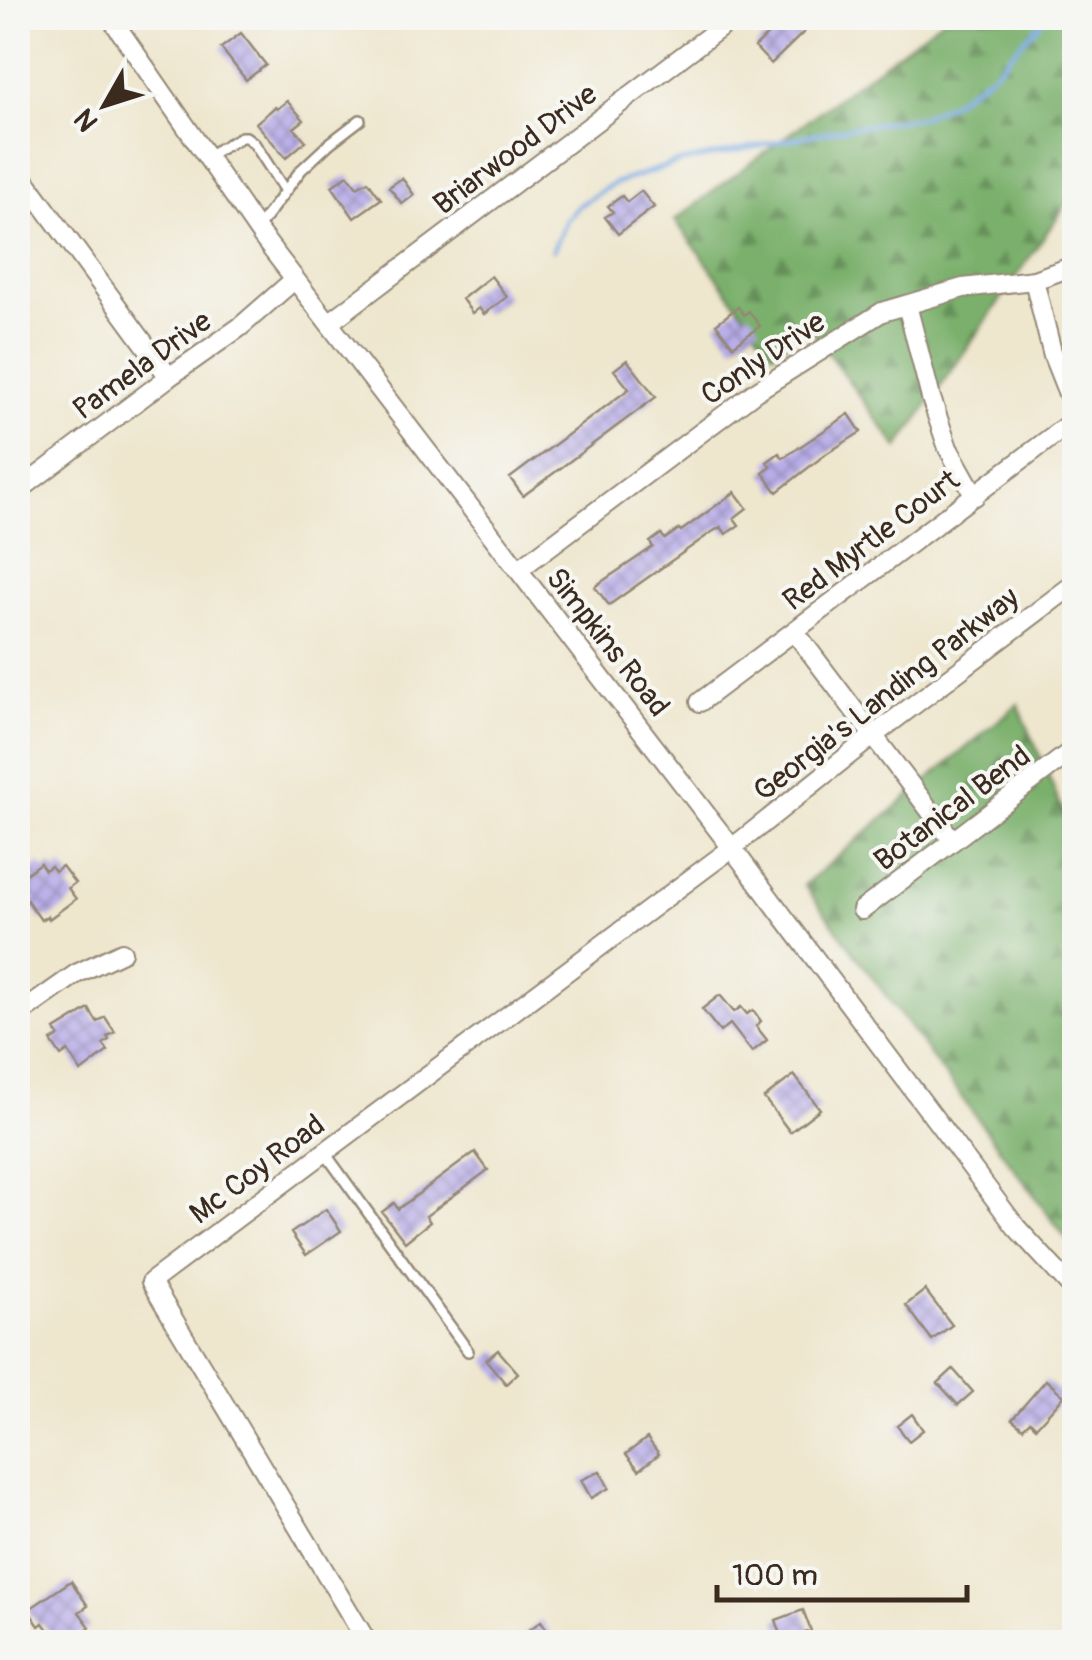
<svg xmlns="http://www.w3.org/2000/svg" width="1092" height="1660" viewBox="0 0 1092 1660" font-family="Pangolin,sans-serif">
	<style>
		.forest { fill: url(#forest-firs); stroke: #5a6d45; stroke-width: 2.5 }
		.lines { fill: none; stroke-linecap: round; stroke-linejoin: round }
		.stream { stroke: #78a8e2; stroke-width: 5 }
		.building { fill: url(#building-cross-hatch) }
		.service-casing { stroke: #948876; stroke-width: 14 }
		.minor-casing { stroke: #948876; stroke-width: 22 }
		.service { stroke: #fff; stroke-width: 9 }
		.minor { stroke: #fff; stroke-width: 18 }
		.labels { text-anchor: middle; stroke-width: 8; stroke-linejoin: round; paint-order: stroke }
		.street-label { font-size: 30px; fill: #3b2a1e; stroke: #f6f6f2 }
	</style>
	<defs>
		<pattern id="forest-firs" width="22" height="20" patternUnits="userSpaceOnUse" patternTransform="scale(2.5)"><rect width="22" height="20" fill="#7ab06c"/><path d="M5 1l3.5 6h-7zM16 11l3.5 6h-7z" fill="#658f58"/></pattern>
		<pattern id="building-cross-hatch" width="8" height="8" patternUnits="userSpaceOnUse" patternTransform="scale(2.5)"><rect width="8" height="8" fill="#b9aee9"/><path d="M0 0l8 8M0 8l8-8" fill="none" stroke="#988ebc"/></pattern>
	</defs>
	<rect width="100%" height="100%" fill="#f6f6f2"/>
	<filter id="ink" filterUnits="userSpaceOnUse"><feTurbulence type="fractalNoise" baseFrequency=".01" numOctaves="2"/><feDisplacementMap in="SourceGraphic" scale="20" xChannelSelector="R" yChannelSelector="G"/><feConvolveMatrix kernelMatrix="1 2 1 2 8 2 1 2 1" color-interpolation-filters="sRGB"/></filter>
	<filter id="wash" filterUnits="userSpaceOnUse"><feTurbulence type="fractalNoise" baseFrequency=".0048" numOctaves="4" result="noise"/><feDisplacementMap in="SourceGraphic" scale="40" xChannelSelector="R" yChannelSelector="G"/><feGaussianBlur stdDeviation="2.25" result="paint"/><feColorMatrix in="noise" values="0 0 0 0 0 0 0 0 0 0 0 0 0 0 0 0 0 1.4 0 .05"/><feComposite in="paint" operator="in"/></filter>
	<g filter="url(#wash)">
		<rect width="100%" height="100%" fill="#eee6cd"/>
		<path class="forest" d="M944,18h130v175l-176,255 -89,-121 -36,26 -98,-133z
			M1018,704l56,133v412l-270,-364z"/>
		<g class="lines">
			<path class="stream" d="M553,250l14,-31 11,-13 35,-22 64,-21 158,-33 86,-13 28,-13 44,-31 52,-55"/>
		</g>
		<g id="blocks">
			<path class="building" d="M785,18h7l13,13 -34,33 -16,-17z
				M241,33l25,32 -20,15 -25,-32z
				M287,101l17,19 -10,8 12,13 -20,17 -30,-35 19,-16 2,2z
				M348,175l9,12 11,-6 13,18 -27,19 -22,-32z
				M402,178l12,17 -12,9 -13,-17z
				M641,191l13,16 -36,27 -13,-17 8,-5 -5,-6 14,-10 5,6z
				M491,276l16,21 -23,17 -5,-6 -7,5 -10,-14z
				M738,307l6,8 5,-4 11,15 -27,20 -17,-22z
				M627,360l29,37 -133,99 -13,-18 119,-89 -15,-19z
				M849,414l12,18 -35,22 -49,38 -14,-19 8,-6 -4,-5 12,-9 4,5z
				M735,492l12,16 -13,10 5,7 -13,9 -5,-7 -9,5 -103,73 -14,-18 2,-2 56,-38 -3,-5 11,-8 4,5 14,-10 2,2z
				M40,863l5,7 6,-4 4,5 7,-5 13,17 -7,5 8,11 -27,20 -2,-3 -6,4 -23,-32v-5l6,-6 -1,-1z
				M720,995l14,17 7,-5 6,7 6,-4 8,11 -5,5 11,14 -15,12 -22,-28 -10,8 -18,-23z
				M89,1009l8,13 8,-5 10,15 -8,5 2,3 -6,4 5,7 -27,21 -13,-21 -7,5 -10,-15 8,-5 -4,-6z
				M794,1075l26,34 -30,23 -26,-34z
				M475,1152l13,18 -62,46 4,6 -25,20 -23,-30 12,-9 4,6z
				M326,1209l15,22 -35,24 -15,-22z
				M925,1290l27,35 -20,15 -26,-35z
				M498,1350l20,23 -12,11 -20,-24z
				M953,1369l20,23 -15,13 -20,-22z
				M1046,1380l18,16 -28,31 -6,-6 -7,7 -11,-9z
				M912,1414l11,16 -14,11 -12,-15z
				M647,1438l12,16 -20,16 -13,-16z
				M600,1471l9,17 -18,10 -10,-18z
				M71,1581l17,25 -9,6 11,15 -22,15h-11l-14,-19 -4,3 -11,-16z
				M803,1610l8,21 -28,10 -7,-21z
				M541,1621l15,21h-26l-6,-8z"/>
		</g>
	</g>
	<g filter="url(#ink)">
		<use href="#blocks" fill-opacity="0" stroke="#948876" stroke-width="2.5"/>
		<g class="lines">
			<g class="service-casing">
				<path id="service" d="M207,156l34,-19h5l8,6 31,48
					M257,229l44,-59 29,-27 30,-23
					M325,1153l143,198"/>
			</g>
			<g class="minor-casing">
				<path id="minor" d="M111,18l150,217 471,613 284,379 58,63
					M18,171l151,206
					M1034,280l19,76 21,53
					M907,305l24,93 17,50 27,48
					M329,323l404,-305
					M18,491l151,-114 71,-50 55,-48
					M518,570l237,-178 127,-80 81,-24 71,-8 40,-14
					M795,632l158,209
					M700,702l374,-282
					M862,910l212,-161
					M18,1015l58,-41 46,-22
					M367,1642l-216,-360 581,-434 142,-113 200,-151"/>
			</g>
			<use href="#service" class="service"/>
			<use href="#minor" class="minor"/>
		</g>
	</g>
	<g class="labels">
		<g class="street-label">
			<text transform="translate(515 149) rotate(-37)" y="10">Briarwood Drive</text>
			<text transform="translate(763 358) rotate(-34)" y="10">Conly Drive</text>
			<text transform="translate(142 365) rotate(-36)" y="10">Pamela Drive</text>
			<text transform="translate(871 540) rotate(-37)" y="10">Red Myrtle Court</text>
			<text transform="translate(608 642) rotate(52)" y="10">Simpkins Road</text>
			<text transform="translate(886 694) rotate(-38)" y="10">Georgia's Landing Parkway</text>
			<text transform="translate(952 808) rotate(-37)" y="10">Botanical Bend</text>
			<text transform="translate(257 1169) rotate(-37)" y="10">Mc Coy Road</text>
		</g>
	</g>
	<rect width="1092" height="1660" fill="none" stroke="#f6f6f2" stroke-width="60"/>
	<g transform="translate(105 105) rotate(231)" stroke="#f6f6f2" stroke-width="8" paint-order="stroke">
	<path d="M0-8L18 38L0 25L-18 38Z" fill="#3b2a1e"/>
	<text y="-15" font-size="28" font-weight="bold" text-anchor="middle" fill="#3b2a1e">N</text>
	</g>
	<path d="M717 1585v15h250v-15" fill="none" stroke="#3b2a1e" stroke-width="5"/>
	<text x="732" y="1585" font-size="30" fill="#3b2a1e" stroke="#f6f6f2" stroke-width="8" paint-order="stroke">100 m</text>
</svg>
